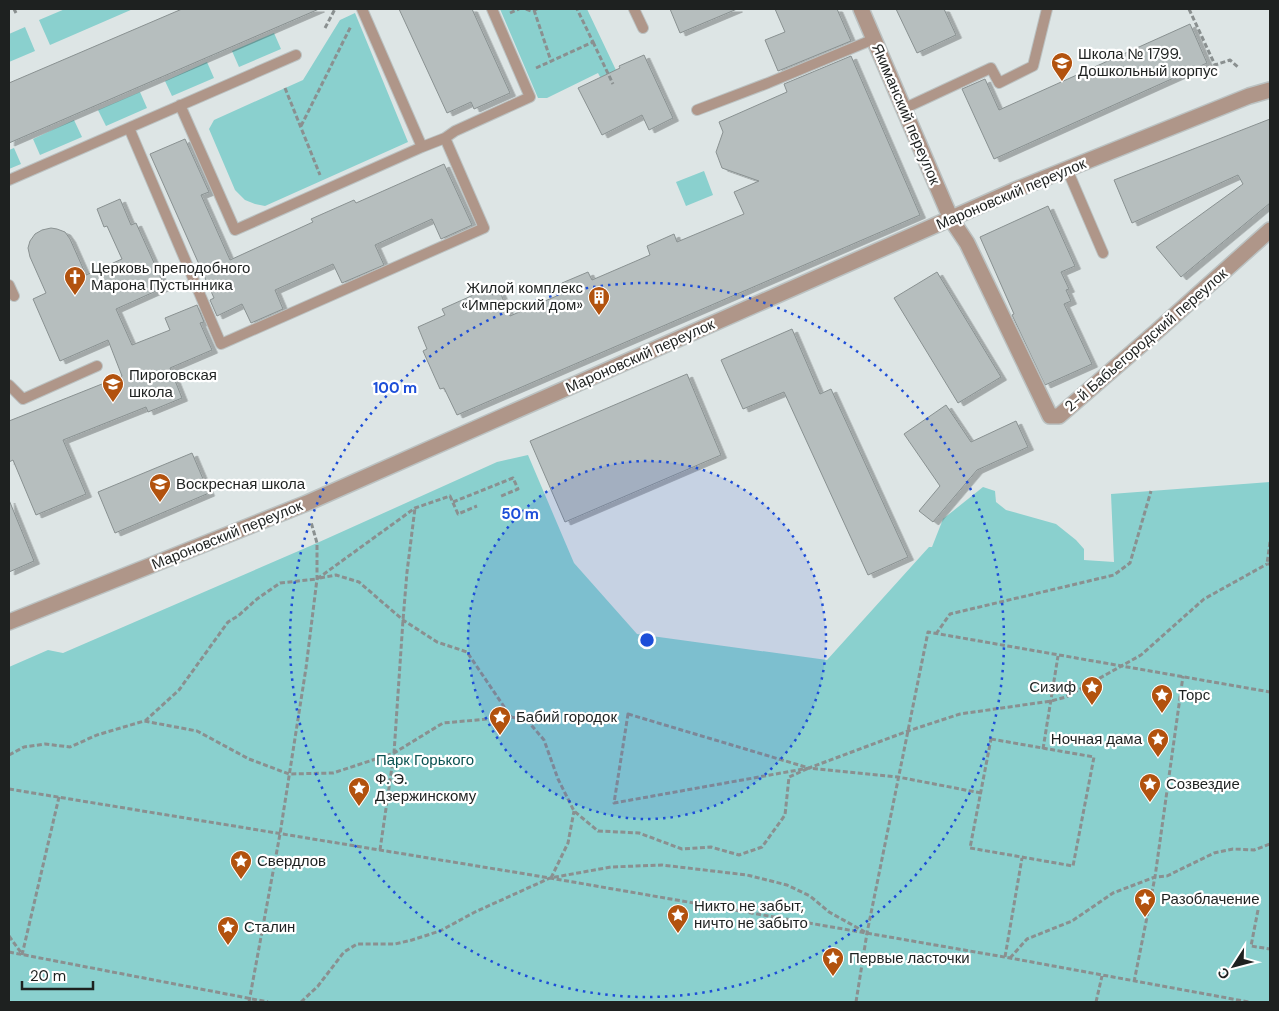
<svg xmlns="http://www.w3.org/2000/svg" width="1279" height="1011" viewBox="0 0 1279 1011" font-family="'DM Sans',sans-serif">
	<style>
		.green { fill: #8ad0ce }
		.building { fill: #b6bebe; stroke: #899191; filter: url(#shadow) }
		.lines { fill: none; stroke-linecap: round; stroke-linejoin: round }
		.lane-casing { stroke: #bbc2c2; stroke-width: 12 }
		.street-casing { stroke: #bbc2c2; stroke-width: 18 }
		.path { stroke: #8a9090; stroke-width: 3; stroke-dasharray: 5 2.5; stroke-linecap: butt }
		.lane { stroke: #af9689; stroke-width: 10 }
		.street { stroke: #af9689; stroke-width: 15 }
		.ring { fill: none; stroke: #1d4ed8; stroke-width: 2.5; stroke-dasharray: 2.5 5 }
		.labels { text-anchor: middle; stroke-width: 4.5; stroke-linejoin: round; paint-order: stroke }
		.poi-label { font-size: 15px; fill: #1e2120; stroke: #fff; text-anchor: start }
		.street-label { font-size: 15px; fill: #1e2120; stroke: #fff }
		.park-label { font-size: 15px; fill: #0a5352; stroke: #fff }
		.centre { fill: #1d4ed8; stroke: #fff; stroke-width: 2.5 }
		.ring-label { font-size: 15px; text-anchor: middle; font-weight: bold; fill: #1d4ed8; stroke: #fff; stroke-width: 4.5; stroke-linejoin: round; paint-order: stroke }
	</style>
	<defs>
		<filter id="shadow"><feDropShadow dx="5.5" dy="3" stdDeviation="0" flood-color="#0004"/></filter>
	</defs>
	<rect width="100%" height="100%" fill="#dde5e5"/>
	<path class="green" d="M65,9h68l-83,36 -11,-25z
		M500,9h87l37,78 -15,7 -11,-21 -51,25h-9z
		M355,13l53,129 -143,64 -10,-2 -10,-4 -10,-10 -26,-61 5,-9 89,-40 37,-60z
		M25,27l10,24 -26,11v-28z
		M274,33l7,16 -42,18 -7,-16z
		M207,62l7,16 -42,18 -7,-15z
		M140,92l7,16 -41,18 -8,-16z
		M74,120l8,17 -42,18 -7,-16z
		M14,148l7,16 -12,5v-19z
		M704,171l9,24 -27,11 -10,-24z
		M528,455l46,108 63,71 190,26 102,-113h3l11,-28 40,-32 12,4 1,11 10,8 50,14 20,16 8,9v11l30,2 -3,-68 159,-12v520h-1261v-335l39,-17 15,3 254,-110 180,-81z"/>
	<path class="building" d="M182,9h137l-310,134v-60z
		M399,9h73l38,84 -36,16 -3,-7 -24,11z
		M670,9h67l-57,24z
		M775,9h62l14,32 -73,30 -13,-31 20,-8z
		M896,9h48l12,26 -39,18z
		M1190,24l17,39 -213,96 -32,-70 23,-10 14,31z
		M644,55l29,63 -24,12 -7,-15 -40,20 -24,-47 42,-20 -1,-2z
		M851,56l69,159 -463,200 -13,-27 -4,1 -17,-38 4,-2 -9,-22 27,-12 -3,-6 47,-21 3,7 8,-3 10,24 56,-24 -4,-9 26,-11 4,8 58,-25 -3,-9 27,-12 3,8 67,-28 -10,-22 25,-11 -37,-13 -6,-16 7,-20 -4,-10 68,-30 -3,-8z
		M1270,119v84l-89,74 -25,-30 87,-63 -5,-9 -106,48 -18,-43z
		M185,139l24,53 -8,3 29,65 83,-38 -2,-3 43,-19 2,3 88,-39 28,61 -31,14 -9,-20 -57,26 9,20 -42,18 -9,-19 -58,26 8,19 -32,14 -9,-19 -25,12 -7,-16 4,-2 -64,-144z
		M120,199l11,26 5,-2 29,64 -49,22 16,36 38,-15 -5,-12 32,-13 7,17 -4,1 12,27 -42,18 12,30 -34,14 -2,-5 -83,33 23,54 -50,21 -23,-55 -4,2v-41l113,-45 -14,-36 -48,21 -27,-62 13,-6 -16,-36 -2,-9 2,-7 5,-7 7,-4 9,-2 6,1 8,3 5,7 16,36 36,-16 -15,-33 -3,1 -7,-18z
		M1048,206l27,60 -14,6 8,17 -3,1 5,11 -7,3 28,60 -47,21 -33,-70 2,-1 -34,-77z
		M937,272l64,105 -43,26 -64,-105z
		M792,329l28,65 11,-5 77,168 -40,18 -84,-183 -41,17 -22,-49z
		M687,374l34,81 -156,67 -35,-81z
		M946,405l25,37 45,-21 12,26 -51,23 -44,52 -14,-11 21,-25 -36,-52z
		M192,453l17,40 -94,40 -17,-41z
		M9,500l25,61 -25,11z"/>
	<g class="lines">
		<g class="lane-casing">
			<path id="lane" d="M634,9l9,19
				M180,105l55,125 187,-83 -60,-138
				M903,109l88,-41 8,15 34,-17 14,-57
				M697,110l71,-27 106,-44
				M129,128l92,216 263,-116 -39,-90 -23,9
				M445,138l10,-7 75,-34 -38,-88
				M1067,169l36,84
				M9,180l287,-125
				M9,285l5,11
				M9,385l14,14 74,-33"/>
		</g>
		<g class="street-casing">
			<path id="street" d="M861,9l90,210 16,24 83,173h9l97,-84 114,-102
				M9,622l298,-119 708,-313 234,-94 21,-6"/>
		</g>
		<path class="path" d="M14,9l2,4
			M526,9l5,2 6,-2
			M1189,9l26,56 15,-5 8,7
			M534,10l17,51
			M510,13l9,-4
			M325,28l10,-19
			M593,42l20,42
			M536,68l57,-26 -16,-33
			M285,88l35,87
			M301,126l50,-100
			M453,502l60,-24 5,11 -19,8
			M1270,542l-3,22h3
			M320,578l16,-3 23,7 44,38 34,22 30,10 44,65
			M936,634l14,-20 164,-39 16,-12 21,-72
			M628,714l181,54 -195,35z
			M145,721l34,-31 49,-68 10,-6 19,-17 23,-16 37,-4 98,-71 35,-12 8,18 19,-8
			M991,739l103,18 -21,109 -103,-18z
			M1043,749l15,-93
			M9,755l15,-8 21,-3 25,3 27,-12 47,-14 53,10 52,28 40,15 44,-1 61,-20 49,-30 68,-6 16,3 17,20 14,39 16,32 24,20 41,2 43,16 29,-2 28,8 23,-8 23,-32 4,-38 20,-9
			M9,789l541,89 460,80 239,44
			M981,793l-83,-16 -89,-9 99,-37 52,-17 91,-13 15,-4 75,-42 63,-56 63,-35
			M380,850l14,-97 9,-133 4,-48 8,-64
			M551,878l17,-35 6,-32
			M1258,910l-7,36 19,3
			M9,936l13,18
			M9,952l259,50
			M22,955l37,-158
			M1005,957l17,-99
			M1010,958l17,-19 45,-18 41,-28 42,-16 12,-1 47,-23 19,-4 21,1 16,-6
			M1134,982l21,-105 28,-201
			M249,1002l31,-168 26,-166 11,-89v-36l-6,-21
			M301,1002l17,-16 26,-34 13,-8h38l17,-4 28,-9 35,-19 75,-34 61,-11 51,-2 85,10 40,10 23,11 19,16 36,20
			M856,1002l11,-69 61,-301 342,60
			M1096,1002l6,-26"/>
		<use href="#lane" class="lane"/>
		<use href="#street" class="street"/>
	</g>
	<circle cx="647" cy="640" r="179" fill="#1d4ed8" fill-opacity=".12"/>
	<g class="ring">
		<circle cx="647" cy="640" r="179"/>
		<circle cx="647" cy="640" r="357"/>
	</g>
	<defs>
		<g id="school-pin" transform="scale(1.125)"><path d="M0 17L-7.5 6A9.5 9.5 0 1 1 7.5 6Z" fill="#b2520e" stroke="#fff"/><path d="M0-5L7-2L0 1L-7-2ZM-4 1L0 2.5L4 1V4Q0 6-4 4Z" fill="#fff"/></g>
		<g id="church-pin" transform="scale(1.125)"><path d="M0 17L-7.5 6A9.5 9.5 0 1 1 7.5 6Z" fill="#b2520e" stroke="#fff"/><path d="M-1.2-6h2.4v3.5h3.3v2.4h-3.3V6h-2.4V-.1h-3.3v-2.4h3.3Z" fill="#fff"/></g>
		<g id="building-pin" transform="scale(1.125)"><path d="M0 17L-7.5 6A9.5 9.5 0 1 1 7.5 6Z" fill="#b2520e" stroke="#fff"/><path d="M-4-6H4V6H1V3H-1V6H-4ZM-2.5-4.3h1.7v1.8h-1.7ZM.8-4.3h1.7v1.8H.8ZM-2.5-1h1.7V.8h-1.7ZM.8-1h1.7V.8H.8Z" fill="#fff"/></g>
		<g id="sight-pin" transform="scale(1.125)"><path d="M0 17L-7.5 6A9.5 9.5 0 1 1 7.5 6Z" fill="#b2520e" stroke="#fff"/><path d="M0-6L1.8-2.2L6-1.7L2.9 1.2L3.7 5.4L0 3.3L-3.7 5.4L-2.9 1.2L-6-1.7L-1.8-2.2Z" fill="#fff"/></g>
	</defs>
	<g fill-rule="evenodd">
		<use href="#school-pin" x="1062" y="63"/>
		<use href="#church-pin" x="75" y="277"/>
		<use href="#building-pin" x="599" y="297"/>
		<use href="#school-pin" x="113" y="384"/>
		<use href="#school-pin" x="160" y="484"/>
		<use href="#sight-pin" x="1092" y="687"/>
		<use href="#sight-pin" x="1162" y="695"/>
		<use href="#sight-pin" x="500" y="717"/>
		<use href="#sight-pin" x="1158" y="739"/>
		<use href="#sight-pin" x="1150" y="784"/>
		<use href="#sight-pin" x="359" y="788"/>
		<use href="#sight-pin" x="241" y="861"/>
		<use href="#sight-pin" x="1145" y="899"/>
		<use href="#sight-pin" x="678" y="915"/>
		<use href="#sight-pin" x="228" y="927"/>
		<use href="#sight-pin" x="833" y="958"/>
	</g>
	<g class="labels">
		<g class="poi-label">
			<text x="1078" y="59">Школа № 1799.<tspan x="1078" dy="17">Дошкольный корпус</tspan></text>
			<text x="91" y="273">Церковь преподобного<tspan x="91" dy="17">Марона Пустынника</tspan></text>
			<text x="583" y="293" text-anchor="end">Жилой комплекс<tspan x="583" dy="17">«Имперский дом»</tspan></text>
			<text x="129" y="380">Пироговская<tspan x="129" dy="17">школа</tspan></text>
			<text x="176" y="489">Воскресная школа</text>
			<text x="1076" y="692" text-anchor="end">Сизиф</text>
			<text x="1178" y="700">Торс</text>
			<text x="516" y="722">Бабий городок</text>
			<text x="1142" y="744" text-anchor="end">Ночная дама</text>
			<text x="375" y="784">Ф. Э.<tspan x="375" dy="17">Дзержинскому</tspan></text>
			<text x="1166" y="789">Созвездие</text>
			<text x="257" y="866">Свердлов</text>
			<text x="1161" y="904">Разоблачение</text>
			<text x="694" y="911">Никто не забыт,<tspan x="694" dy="17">ничто не забыто</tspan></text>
			<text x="244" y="932">Сталин</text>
			<text x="849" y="963">Первые ласточки</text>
		</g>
		<g class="street-label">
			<text transform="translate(906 114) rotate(67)" y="5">Якиманский переулок</text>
			<text transform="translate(1011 194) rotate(-23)" y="5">Мароновский переулок</text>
			<text transform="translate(1146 340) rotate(-41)" y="5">2-й Бабьегородский переулок</text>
			<text transform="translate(640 356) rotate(-24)" y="5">Мароновский переулок</text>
			<text transform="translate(227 535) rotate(-22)" y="5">Мароновский переулок</text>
		</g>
		<g class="park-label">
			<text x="425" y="765">Парк Горького</text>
		</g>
	</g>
	<circle cx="647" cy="640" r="8" class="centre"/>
	<g class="ring-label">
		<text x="395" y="393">100 m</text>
		<text x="520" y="519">50 m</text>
	</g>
	<rect width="1279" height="1011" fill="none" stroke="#1e2120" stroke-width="20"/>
	<g transform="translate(1234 966) rotate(234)" stroke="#ffffff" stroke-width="4" paint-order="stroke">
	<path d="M0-4L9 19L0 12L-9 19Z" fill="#1e2120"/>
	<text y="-8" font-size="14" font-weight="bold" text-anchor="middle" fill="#1e2120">С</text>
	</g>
	<path d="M22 981v8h71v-8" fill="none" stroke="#1e2120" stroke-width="2.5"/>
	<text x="30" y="981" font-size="15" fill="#1e2120" stroke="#ffffff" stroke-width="4" paint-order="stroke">20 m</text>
</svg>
